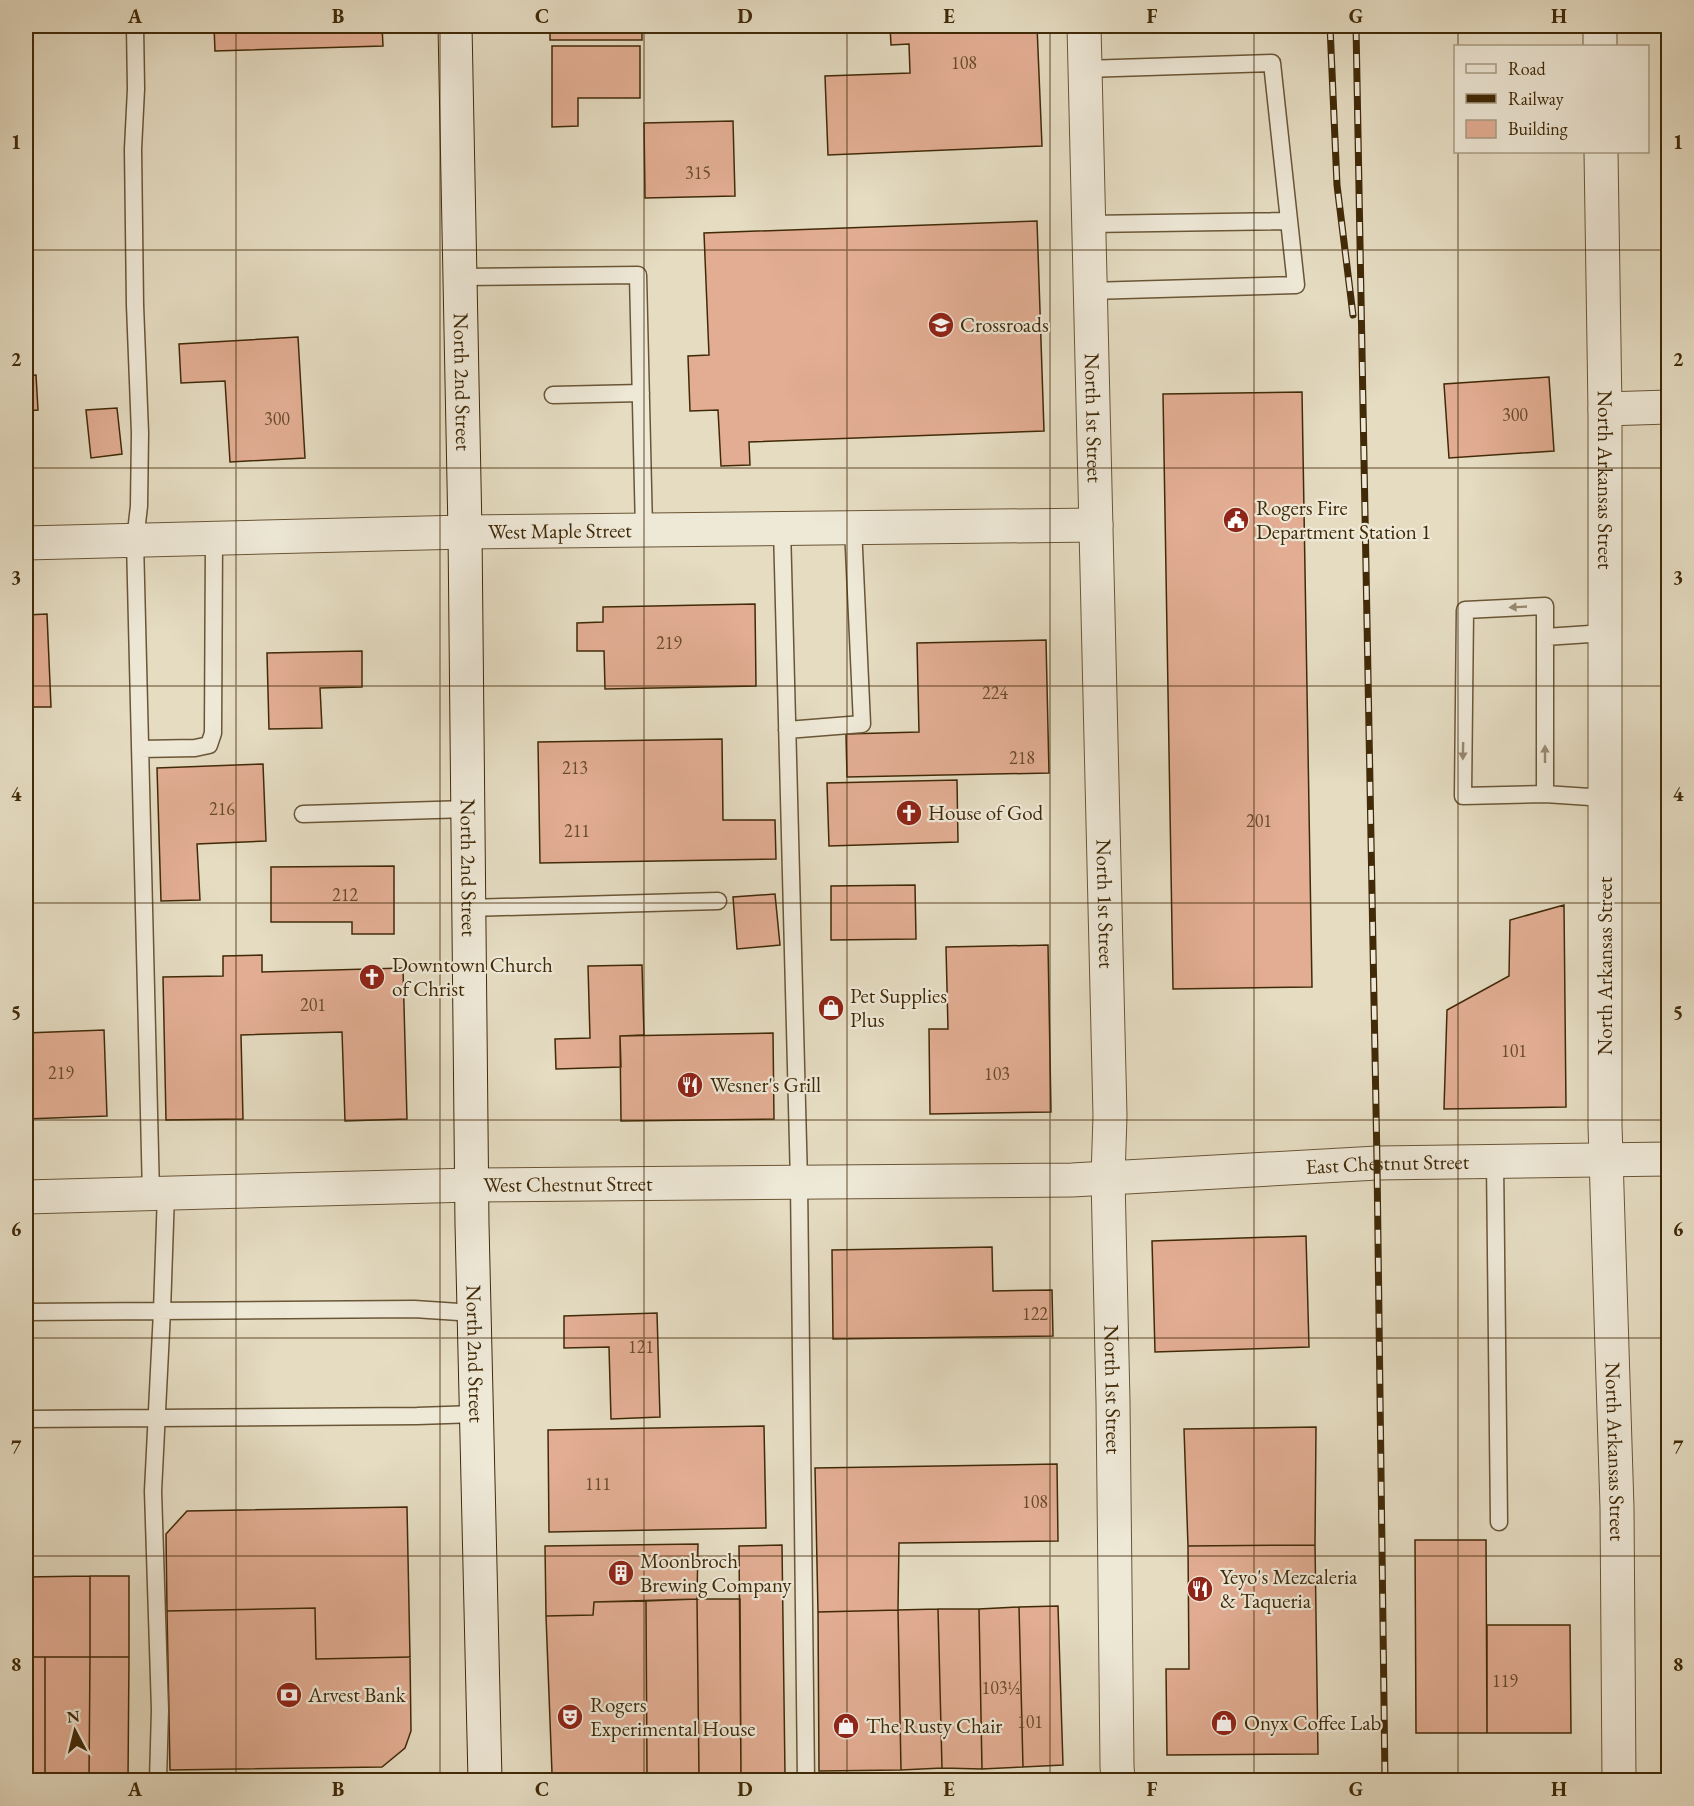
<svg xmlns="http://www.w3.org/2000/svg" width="1694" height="1806" viewBox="0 0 1694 1806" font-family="'EB Garamond',serif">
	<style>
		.building { fill: #e2ad93; stroke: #412a08; stroke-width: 1.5 }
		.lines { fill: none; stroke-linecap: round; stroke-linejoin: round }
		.service-casing { stroke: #6a5636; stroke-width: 19 }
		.minor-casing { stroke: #6a5636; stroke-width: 35 }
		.tertiary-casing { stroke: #6a5636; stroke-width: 35 }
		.secondary-casing { stroke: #412a08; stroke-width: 35 }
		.service { stroke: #eee8d7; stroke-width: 16 }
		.minor { stroke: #eee8d7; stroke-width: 33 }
		.tertiary { stroke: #eee8d7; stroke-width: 33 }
		.secondary { stroke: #eee8d7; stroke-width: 33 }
		.rail-casing { stroke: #412a08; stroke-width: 7 }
		.rail { stroke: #eee8d7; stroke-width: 4.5; stroke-dasharray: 14; stroke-linecap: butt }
		.oneway { fill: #988970 }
		.grid { fill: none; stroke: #412a08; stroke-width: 1.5; stroke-opacity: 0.55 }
		.labels { text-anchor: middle; stroke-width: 4.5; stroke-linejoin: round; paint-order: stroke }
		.number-label { font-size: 18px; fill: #694b2b }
		.poi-label { font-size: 21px; fill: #412a08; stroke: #eee8d7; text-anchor: start }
		.street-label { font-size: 21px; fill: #412a08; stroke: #eee8d7 }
		.neatline { fill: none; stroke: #412a08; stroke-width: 2 }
		.grid-label { font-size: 20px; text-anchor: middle; font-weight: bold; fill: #412a08 }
	</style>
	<rect width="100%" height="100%" fill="#e5dcc2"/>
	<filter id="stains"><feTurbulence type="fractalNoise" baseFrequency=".00333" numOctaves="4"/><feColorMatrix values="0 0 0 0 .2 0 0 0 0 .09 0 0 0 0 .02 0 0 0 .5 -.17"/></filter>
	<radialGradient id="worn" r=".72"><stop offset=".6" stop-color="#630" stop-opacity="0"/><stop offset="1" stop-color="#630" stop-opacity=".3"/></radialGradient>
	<path class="building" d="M214,26h168l1,20 -168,5z
		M550,26h92v14h-92z
		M890,26h147l5,120 -214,9 -3,-79 85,-3 -1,-29 -18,1z
		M552,46h88v52h-62v28l-26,1z
		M733,121l2,75 -90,2 -1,-75z
		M1037,221l7,210 -295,11 1,23 -29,1 -3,-56 -28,1 -2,-55 21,-1 -5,-122z
		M298,337l7,121 -75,4 -5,-81 -44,2 -2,-39z
		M36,375l2,35 -12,1v-35z
		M1549,377l5,74 -105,7 -5,-74z
		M1302,392l10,595 -139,2 -10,-595z
		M117,408l5,46 -31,4 -5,-48z
		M755,604l1,82 -151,3 -1,-38h-27v-28l26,-1v-15z
		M47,614l4,93h-25v-92z
		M1046,640l3,133 -202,4 -1,-43 73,-2 -2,-89z
		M362,651v36l-42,1 2,40 -53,1 -2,-76z
		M722,739l1,81h52l1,39 -236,4 -2,-121z
		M263,764l3,77 -69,3 3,56 -39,1 -4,-133z
		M957,780l1,62 -129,4 -2,-63z
		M26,799h6l1,38h-7z
		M394,866v68h-42v-12h-81v-55z
		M915,885l1,54 -85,1v-54z
		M775,894l5,51 -43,4 -4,-52z
		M1564,905l2,202 -122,2 3,-99 62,-34 1,-56z
		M1048,945l3,167 -121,2 -1,-85h19l-2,-82z
		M262,955v17l141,-4 4,151 -62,2 -3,-89 -101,3 2,84 -77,1 -3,-143 60,-1v-20z
		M642,965l2,70 -24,1 1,31 -65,2 -1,-30 35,-1 -2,-72z
		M104,1030l3,86 -81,3v-86z
		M773,1033l1,86 -153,2 -1,-85z
		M1306,1236l3,111 -154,5 -3,-111z
		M992,1247l1,44 59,-1 1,46 -220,3 -1,-89z
		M657,1313l3,104 -49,2 -2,-72 -45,1v-32z
		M764,1426l2,102 -217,4 -1,-102z
		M1316,1427l-1,118 -127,1 -4,-117z
		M1057,1464l1,77 -159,2 -1,67 -80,2 -3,-144z
		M407,1507l3,150 -94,2 -1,-51 -148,3 -1,-77 21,-23z
		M1415,1540h71l1,193h-71z
		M698,1544l-1,55 -103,3 -1,13 -47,1 -1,-70z
		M782,1545l3,230h-44l-2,-229z
		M1315,1545l3,209 -151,1 -1,-86h23l-1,-123z
		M90,1576h39v81h-39z
		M90,1576v81h-64v-80z
		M697,1599l2,177h-52l-1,-175z
		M697,1599h43l1,176 -42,1z
		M646,1601l1,175 -95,-3 -6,-157 47,-1 1,-13z
		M1058,1606l5,159 -40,2 -4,-160z
		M1019,1607l4,160 -41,2 -3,-160z
		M315,1608l1,51 94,-2 1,74 -6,17 -23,19 -212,3 -3,-159z
		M938,1609h41l3,160 -40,-1z
		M938,1609l4,159 -41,2 -3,-160z
		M898,1610l3,160 -82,1 -1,-159z
		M1487,1625h83l1,108h-84z
		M26,1657h19v123h-19z
		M45,1657h45l-1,123h-44z
		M90,1657h39l-1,123h-39z"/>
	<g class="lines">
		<g class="service-casing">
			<path id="service" d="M135,26l1,63 -3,60 2,156 5,128 -1,73 -4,35 16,653
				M1085,69l187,-6 24,222 -206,6
				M1089,224l200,-3
				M461,277l177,-2 6,255
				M553,395l88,-2
				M782,528l17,654 7,598
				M787,730l75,-6 -9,-197
				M140,749l55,-1 14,-3 4,-12 1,-195
				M1545,794l-82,2 2,-186 80,-4v31
				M1605,798l-60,-4v-157l60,-4
				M303,814l165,-5
				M469,908l249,-7
				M1495,1161l4,361
				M26,1312l388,-3 60,4
				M26,1419l391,-3 59,-2
				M158,1780l2,-70 -7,-219 9,-180 4,-118"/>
		</g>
		<g class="minor-casing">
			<g id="minor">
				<path id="s1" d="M1084,26l26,1090 -2,61 5,225 4,364 1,14"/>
				<path d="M1605,409l63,-2"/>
				<path id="s2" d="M26,543l439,-11 631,-7"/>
				<path id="s3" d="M26,1197l445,-12 601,-5 305,-17 291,-4"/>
			</g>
		</g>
		<g class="tertiary-casing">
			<g id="tertiary">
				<path d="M1600,26v20"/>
				<path id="s4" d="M1601,152l4,257v716l12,383 2,272"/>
			</g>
		</g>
		<g class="secondary-casing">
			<g id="secondary">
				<path id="s5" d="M455,26l10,506 7,692 13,556"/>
			</g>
		</g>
		<use href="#service" class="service"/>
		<use href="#minor" class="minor"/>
		<use href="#tertiary" class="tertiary"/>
		<use href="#secondary" class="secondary"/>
		<g class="rail-casing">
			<path id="rail" d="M1330,26l7,159 16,130
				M1356,26l21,1137 8,617"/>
		</g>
		<use href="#rail" class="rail"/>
	</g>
	<defs><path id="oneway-solid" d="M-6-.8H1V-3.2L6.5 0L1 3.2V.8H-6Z" transform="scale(1.5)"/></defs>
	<g class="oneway">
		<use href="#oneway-solid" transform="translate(1518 607) rotate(177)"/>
		<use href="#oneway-solid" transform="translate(1463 751) rotate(91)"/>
		<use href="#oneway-solid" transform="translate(1545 754) rotate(-90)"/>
	</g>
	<path class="grid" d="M236,26v1754M440,26v1754M644,26v1754M847,26v1754M1050,26v1754M1254,26v1754M1458,26v20M1458,152v1628M26,250h1642M26,468h1642M26,686h1642M26,903h1642M26,1120h1642M26,1338h1642M26,1556h1642"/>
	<defs>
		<g id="school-disc" transform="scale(1.35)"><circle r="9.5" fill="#8f2418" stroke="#eee8d7"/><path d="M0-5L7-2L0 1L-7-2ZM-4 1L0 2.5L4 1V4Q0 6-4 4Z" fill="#fff"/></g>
		<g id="civic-disc" transform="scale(1.35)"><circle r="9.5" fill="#8f2418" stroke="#eee8d7"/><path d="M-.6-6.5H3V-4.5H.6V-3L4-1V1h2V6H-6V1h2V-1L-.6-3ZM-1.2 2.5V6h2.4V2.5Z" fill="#fff"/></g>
		<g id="church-disc" transform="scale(1.35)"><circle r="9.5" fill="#8f2418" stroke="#eee8d7"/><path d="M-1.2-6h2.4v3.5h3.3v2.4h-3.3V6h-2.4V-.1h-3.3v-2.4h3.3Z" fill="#fff"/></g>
		<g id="shop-disc" transform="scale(1.35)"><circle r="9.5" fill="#8f2418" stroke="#eee8d7"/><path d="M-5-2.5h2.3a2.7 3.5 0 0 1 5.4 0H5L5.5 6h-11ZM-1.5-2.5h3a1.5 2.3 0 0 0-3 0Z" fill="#fff"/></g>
		<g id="restaurant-disc" transform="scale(1.35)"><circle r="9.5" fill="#8f2418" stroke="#eee8d7"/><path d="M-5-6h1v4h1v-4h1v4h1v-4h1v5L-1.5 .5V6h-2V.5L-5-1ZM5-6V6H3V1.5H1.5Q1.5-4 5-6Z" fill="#fff"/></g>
		<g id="building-disc" transform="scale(1.35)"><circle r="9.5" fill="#8f2418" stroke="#eee8d7"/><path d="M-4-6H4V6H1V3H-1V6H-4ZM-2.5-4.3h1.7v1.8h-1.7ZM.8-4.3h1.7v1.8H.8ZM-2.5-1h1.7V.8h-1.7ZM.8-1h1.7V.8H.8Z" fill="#fff"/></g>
		<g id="bank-disc" transform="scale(1.35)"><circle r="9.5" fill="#8f2418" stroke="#eee8d7"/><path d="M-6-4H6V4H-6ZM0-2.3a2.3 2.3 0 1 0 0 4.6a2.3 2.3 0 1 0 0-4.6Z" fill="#fff"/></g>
		<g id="theatre-disc" transform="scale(1.35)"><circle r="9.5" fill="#8f2418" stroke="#eee8d7"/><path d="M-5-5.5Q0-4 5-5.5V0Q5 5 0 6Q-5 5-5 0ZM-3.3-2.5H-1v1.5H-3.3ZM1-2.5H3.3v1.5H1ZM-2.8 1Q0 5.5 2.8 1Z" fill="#fff"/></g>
	</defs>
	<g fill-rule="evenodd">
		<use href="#school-disc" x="941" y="325"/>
		<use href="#civic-disc" x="1236" y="520"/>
		<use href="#church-disc" x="909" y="813"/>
		<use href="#church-disc" x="372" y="977"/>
		<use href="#shop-disc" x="831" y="1008"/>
		<use href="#restaurant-disc" x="690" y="1085"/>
		<use href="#building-disc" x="621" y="1573"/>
		<use href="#restaurant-disc" x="1200" y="1589"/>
		<use href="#bank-disc" x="289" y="1695"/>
		<use href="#theatre-disc" x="570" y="1717"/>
		<use href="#shop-disc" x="1224" y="1723"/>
		<use href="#shop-disc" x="846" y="1726"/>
	</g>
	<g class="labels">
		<g class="number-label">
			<text x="964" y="69">108</text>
			<text x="698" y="179">315</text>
			<text x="1515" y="421">300</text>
			<text x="277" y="425">300</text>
			<text x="669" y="649">219</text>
			<text x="995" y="699">224</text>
			<text x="1022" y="764">218</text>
			<text x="575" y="774">213</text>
			<text x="222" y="815">216</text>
			<text x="1259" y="827">201</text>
			<text x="577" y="837">211</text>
			<text x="345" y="901">212</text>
			<text x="313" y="1011">201</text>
			<text x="1514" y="1057">101</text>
			<text x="61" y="1079">219</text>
			<text x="997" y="1080">103</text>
			<text x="1035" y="1320">122</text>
			<text x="641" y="1353">121</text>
			<text x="598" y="1490">111</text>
			<text x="1035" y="1508">108</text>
			<text x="1505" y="1687">119</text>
			<text x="1001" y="1694">103½</text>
			<text x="1030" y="1728">101</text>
		</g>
		<g class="poi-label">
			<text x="960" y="332">Crossroads</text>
			<text x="1256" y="515">Rogers Fire<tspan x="1256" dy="24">Department Station 1</tspan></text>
			<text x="928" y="820">House of God</text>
			<text x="392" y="972">Downtown Church<tspan x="392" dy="24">of Christ</tspan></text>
			<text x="850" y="1003">Pet Supplies<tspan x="850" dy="24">Plus</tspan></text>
			<text x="710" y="1092">Wesner's Grill</text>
			<text x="640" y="1568">Moonbroch<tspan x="640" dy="24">Brewing Company</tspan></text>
			<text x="1220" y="1584">Yeyo's Mezcaleria<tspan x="1220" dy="24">&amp; Taqueria</tspan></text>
			<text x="308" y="1702">Arvest Bank</text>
			<text x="590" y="1712">Rogers<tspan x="590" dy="24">Experimental House</tspan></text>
			<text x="1244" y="1730">Onyx Coffee Lab</text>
			<text x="866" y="1733">The Rusty Chair</text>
		</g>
		<g class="street-label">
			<text dy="7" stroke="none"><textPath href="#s5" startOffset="356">North 2nd Street</textPath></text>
			<text dy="7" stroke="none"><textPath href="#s1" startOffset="392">North 1st Street</textPath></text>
			<text dy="7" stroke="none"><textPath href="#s4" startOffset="328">North Arkansas Street</textPath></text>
			<text dy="7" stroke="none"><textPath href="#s2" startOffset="534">West Maple Street</textPath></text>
			<text dy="7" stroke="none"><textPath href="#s5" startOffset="842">North 2nd Street</textPath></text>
			<text dy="7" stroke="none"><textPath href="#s1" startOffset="878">North 1st Street</textPath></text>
			<text transform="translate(1605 966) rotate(-90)" y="7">North Arkansas Street</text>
			<text dy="7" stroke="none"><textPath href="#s3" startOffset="1362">East Chestnut Street</textPath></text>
			<text dy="7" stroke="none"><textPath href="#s3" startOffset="542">West Chestnut Street</textPath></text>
			<text dy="7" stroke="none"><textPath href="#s5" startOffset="1328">North 2nd Street</textPath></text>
			<text dy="7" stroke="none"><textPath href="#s1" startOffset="1364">North 1st Street</textPath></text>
			<text dy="7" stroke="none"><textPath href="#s4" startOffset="1300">North Arkansas Street</textPath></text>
		</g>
	</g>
	<rect width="1694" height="1806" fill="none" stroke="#e5dcc2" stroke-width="66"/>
	<rect x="1454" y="45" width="195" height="108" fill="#eee8d7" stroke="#a99c84" stroke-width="1.5"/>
	<rect x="1466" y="64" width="30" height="9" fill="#eee8d7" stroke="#a99c84" stroke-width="1.5"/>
	<text x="1508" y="75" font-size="18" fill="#412a08">Road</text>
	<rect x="1466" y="94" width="30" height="9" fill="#412a08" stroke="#a99c84" stroke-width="1.5"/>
	<text x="1508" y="105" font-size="18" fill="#412a08">Railway</text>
	<rect x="1466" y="120" width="30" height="18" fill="#e2ad93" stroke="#a99c84" stroke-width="1.5"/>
	<text x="1508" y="135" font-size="18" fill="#412a08">Building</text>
	<g transform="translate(75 1731) rotate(353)" stroke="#eee8d7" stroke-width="4.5" paint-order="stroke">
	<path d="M0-4.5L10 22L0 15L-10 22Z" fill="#412a08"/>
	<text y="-9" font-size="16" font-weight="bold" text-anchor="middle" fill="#412a08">N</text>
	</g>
	<rect x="33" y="33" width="1628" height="1740" class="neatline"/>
	<g class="grid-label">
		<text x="135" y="23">A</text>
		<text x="338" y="23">B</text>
		<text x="542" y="23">C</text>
		<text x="745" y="23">D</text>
		<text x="949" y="23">E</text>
		<text x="1152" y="23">F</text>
		<text x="1356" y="23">G</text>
		<text x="1559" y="23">H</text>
		<text x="16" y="149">1</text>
		<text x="1678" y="149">1</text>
		<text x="16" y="366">2</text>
		<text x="1678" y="366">2</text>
		<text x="16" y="584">3</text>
		<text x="1678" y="584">3</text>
		<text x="16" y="801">4</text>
		<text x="1678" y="801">4</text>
		<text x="16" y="1019">5</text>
		<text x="1678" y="1019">5</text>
		<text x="16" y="1236">6</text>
		<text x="1678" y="1236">6</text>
		<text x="16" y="1454">7</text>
		<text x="1678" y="1454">7</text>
		<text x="16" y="1671">8</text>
		<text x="1678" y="1671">8</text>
		<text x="135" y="1796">A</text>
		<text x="338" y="1796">B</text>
		<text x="542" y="1796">C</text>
		<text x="745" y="1796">D</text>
		<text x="949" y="1796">E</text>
		<text x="1152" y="1796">F</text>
		<text x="1356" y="1796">G</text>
		<text x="1559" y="1796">H</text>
	</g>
	<rect width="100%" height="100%" filter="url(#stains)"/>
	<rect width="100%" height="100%" fill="url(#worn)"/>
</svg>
